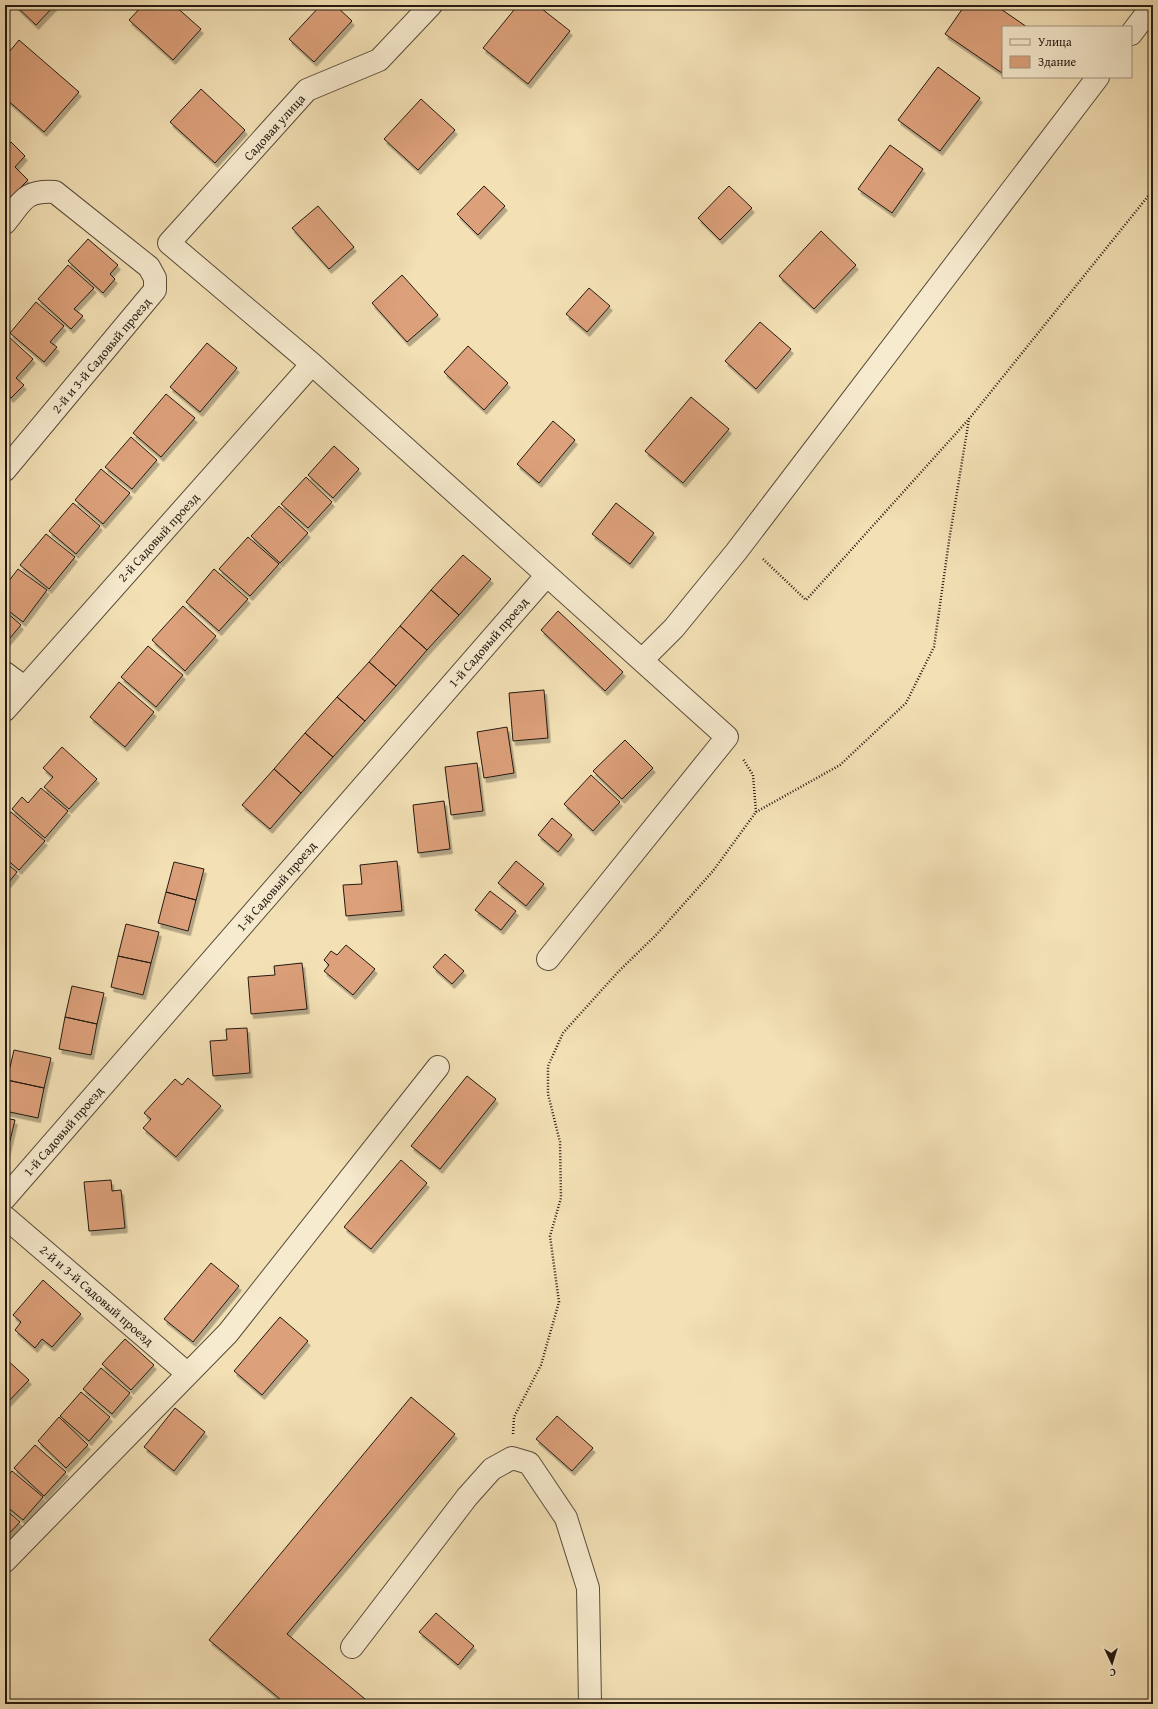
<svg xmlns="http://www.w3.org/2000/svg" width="1158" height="1709" viewBox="0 0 1158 1709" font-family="'Gentium Book Plus',serif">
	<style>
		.building { fill: #dca07a; stroke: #231a11; filter: url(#shadow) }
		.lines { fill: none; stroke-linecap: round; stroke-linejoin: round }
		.street-casing { stroke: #574c3a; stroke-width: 24 }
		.path { stroke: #231a11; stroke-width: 2.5; stroke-dasharray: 1 2; stroke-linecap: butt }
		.street { stroke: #f7ebcf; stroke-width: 22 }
		.labels { text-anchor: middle; stroke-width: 3; stroke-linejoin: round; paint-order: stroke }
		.street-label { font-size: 13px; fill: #231a11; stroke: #f7ebcf }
	</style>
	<defs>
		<filter id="shadow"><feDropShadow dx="2.5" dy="4.5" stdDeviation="0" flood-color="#0004"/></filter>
	</defs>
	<rect width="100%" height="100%" fill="#f3e0b5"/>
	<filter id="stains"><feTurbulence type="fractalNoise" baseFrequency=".005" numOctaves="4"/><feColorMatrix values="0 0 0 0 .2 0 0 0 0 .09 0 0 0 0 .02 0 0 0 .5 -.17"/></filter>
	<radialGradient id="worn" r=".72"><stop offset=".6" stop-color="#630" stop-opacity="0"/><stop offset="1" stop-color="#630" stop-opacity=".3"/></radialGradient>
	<path class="building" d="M15,5h40l-19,20z
		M143,5h31l27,24 -28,31 -44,-40z
		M321,5h14l17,16 -38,41 -25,-23z
		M518,5h19l33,26 -42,53 -45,-36z
		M965,5h30l32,22h-24l-1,46 -57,-39z
		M19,40l60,52 -35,40 -39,-34v-41z
		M938,67l42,31 -40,53 -42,-31z
		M201,89l44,41 -30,33 -45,-41z
		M421,99l34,31 -37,40 -34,-31z
		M11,142l14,14 -10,11 13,13 -23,23v-55z
		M890,145l33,24 -31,44 -34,-24z
		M484,186l21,20 -27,29 -21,-21z
		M729,186l23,22 -32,32 -22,-22z
		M318,206l36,41 -25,22 -37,-41z
		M821,231l35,34 -42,44 -35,-33z
		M88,239l30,26 -8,9 5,5 -12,14 -35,-32z
		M68,265l26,23 -20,21 9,7 -12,13 -33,-30z
		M402,275l36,40 -31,27 -35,-39z
		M589,288l21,18 -23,26 -21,-18z
		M36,302l28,24 -14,16 7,5 -13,15 -34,-29z
		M760,322l31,27 -35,40 -31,-28z
		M8,336l25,23 -17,19 8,7 -13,13 -6,-5v-53z
		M207,343l30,25 -37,44 -30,-25z
		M468,346l40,37 -24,27 -40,-38z
		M166,394l29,24 -34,39 -28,-24z
		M691,397l38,32 -46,54 -38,-32z
		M553,421l22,19 -36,43 -22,-19z
		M131,437l26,23 -25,29 -27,-22z
		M334,446l25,23 -26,29 -25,-23z
		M101,469l29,24 -27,31 -28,-24z
		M306,477l26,25 -24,26 -27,-24z
		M73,503l27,23 -24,28 -27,-23z
		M616,503l38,30 -24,31 -38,-30z
		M279,506l29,27 -28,30 -29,-27z
		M46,534l29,23 -26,32 -29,-24z
		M248,537l31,27 -29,32 -31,-27z
		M463,555l28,24 -32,36 -28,-25z
		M18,569l29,21 -24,32 -18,-14v-22z
		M214,569l34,30 -29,32 -33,-29z
		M431,590l28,25 -32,35 -27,-24z
		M183,606l33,30 -31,35 -33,-31z
		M5,611l16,14 -16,19z
		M558,611l65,61 -18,19 -64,-61z
		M400,626l27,24 -31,36 -27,-24z
		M148,646l35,29 -27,32 -35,-30z
		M369,662l27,24 -31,35 -28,-24z
		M119,682l35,30 -29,35 -35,-30z
		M544,690l4,48 -35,3 -4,-48z
		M337,697l28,24 -32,36 -28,-24z
		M507,727l7,46 -30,5 -7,-46z
		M305,733l28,24 -32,36 -27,-24z
		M625,740l28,28 -31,31 -29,-28z
		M62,747l35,32 -28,30 -25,-22 9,-10 -10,-9z
		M477,763l6,48 -32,4 -6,-48z
		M274,769l27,24 -31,36 -28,-24z
		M591,775l29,27 -27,29 -29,-27z
		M41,788l27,23 -23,27 -33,-29 10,-12 6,6z
		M444,801l6,48 -32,4 -5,-48z
		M11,812l34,29 -26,29 -14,-12v-39z
		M552,818l20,17 -14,17 -20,-17z
		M397,861l5,50 -56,5 -3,-31 19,-1 -2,-19z
		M516,861l28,23 -18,22 -28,-23z
		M5,862l12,10 -12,15z
		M174,862l30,7 -8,31 -30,-8z
		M490,891l26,20 -15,19 -26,-20z
		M166,892l30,8 -8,31 -30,-8z
		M126,924l33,8 -8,31 -33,-7z
		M346,945l29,24 -22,26 -29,-24 5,-6 -5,-5 7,-9 6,4z
		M445,954l19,17 -12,13 -19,-17z
		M118,956l33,7 -8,32 -32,-8z
		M302,963l5,46 -56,5 -3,-37 27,-2 -1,-9z
		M72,986l32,7 -7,31 -32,-7z
		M65,1017l32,7 -6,31 -32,-6z
		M247,1028l3,45 -37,3 -3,-35 17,-1 -1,-11z
		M14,1050l37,8 -7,30 -37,-8z
		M467,1076l29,23 -56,70 -29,-23z
		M188,1078l33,28 -45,51 -33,-29 8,-9 -7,-6 31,-34 7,6z
		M7,1080l37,8 -6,30 -33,-7v-21z
		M5,1118l10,2 -9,37h-1z
		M401,1160l26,23 -56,66 -27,-22z
		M111,1180l1,11 9,-1 4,38 -36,3 -5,-49z
		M211,1263l28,23 -46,56 -29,-23z
		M43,1280l38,34 -29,33 -10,-8 -7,9 -20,-18 6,-8 -8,-7z
		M280,1317l28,24 -46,54 -28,-24z
		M125,1339l29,26 -23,25 -29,-26z
		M5,1358l24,22 -24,25z
		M101,1368l29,25 -18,21 -29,-25z
		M81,1392l29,25 -21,24 -29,-25z
		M411,1397l44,37 -168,200 84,70h-85l-77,-64z
		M175,1408l30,24 -31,39 -30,-24z
		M557,1416l36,32 -21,23 -36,-32z
		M59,1417l29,28 -22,23 -28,-27z
		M35,1445l31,27 -22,24 -30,-28z
		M12,1471l31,26 -20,23 -18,-15v-26z
		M5,1509l15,13 -15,16z
		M436,1613l38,33 -16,19 -39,-33z"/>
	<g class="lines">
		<g class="street-casing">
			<path id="street" d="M431,5l-52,55 -72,30 -138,153 143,121 415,373 -179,222
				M1131,34l22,-29
				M5,223c18,-22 19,-33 50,-31l94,75 6,11v12l-150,180
				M642,660l32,-32 62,-76 362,-475
				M5,673l19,14
				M5,710l307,-346
				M5,1198l542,-623
				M5,1217l183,157
				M5,1561l223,-228 210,-266
				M352,1647l115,-150 25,-28 20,-11 17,5 37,55 22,70 2,116"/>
		</g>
		<path class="path" d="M763,559l43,41 163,-181
			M756,812l84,-47 66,-62 28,-56 15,-106 20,-122 184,-229
			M513,1434l1,-17 27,-52 18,-63 -9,-66 11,-38 -1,-56 -12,-48v-28l15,-33 55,-61 39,-38 56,-63 43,-59 -3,-37 -10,-16"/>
		<use href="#street" class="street"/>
	</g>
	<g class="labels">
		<g class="street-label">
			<text transform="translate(274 127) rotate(-48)" y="5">Садовая улица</text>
			<text transform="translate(101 355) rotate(-50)" y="5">2-й и 3-й Садовый проезд</text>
			<text transform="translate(158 537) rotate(-48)" y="5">2-й Садовый проезд</text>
			<text transform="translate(488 642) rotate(-49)" y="5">1-й Садовый проезд</text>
			<text transform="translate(276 886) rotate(-49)" y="5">1-й Садовый проезд</text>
			<text transform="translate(63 1131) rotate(-49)" y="5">1-й Садовый проезд</text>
			<text transform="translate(97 1295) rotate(41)" y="5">2-й и 3-й Садовый проезд</text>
		</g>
	</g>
	<rect width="1158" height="1709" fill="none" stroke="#f3e0b5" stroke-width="20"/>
	<rect x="6" y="6" width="1146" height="1697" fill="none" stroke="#231a11" stroke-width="2"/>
	<rect x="10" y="10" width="1138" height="1689" fill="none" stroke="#231a11"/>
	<rect x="1002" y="26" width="130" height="52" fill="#f7ebcf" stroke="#a29783"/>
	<rect x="1010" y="39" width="20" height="6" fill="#f7ebcf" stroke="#a29783"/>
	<text x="1038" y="46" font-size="12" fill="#231a11">Улица</text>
	<rect x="1010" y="56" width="20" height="12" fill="#dca07a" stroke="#a29783"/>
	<text x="1038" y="66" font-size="12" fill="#231a11">Здание</text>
	<g transform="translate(1112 1663) rotate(176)" stroke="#f7ebcf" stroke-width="3" paint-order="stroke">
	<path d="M0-3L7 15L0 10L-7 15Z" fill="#231a11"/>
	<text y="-6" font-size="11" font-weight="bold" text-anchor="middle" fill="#231a11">С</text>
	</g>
	<rect width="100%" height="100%" filter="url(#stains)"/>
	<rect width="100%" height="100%" fill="url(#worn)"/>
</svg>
